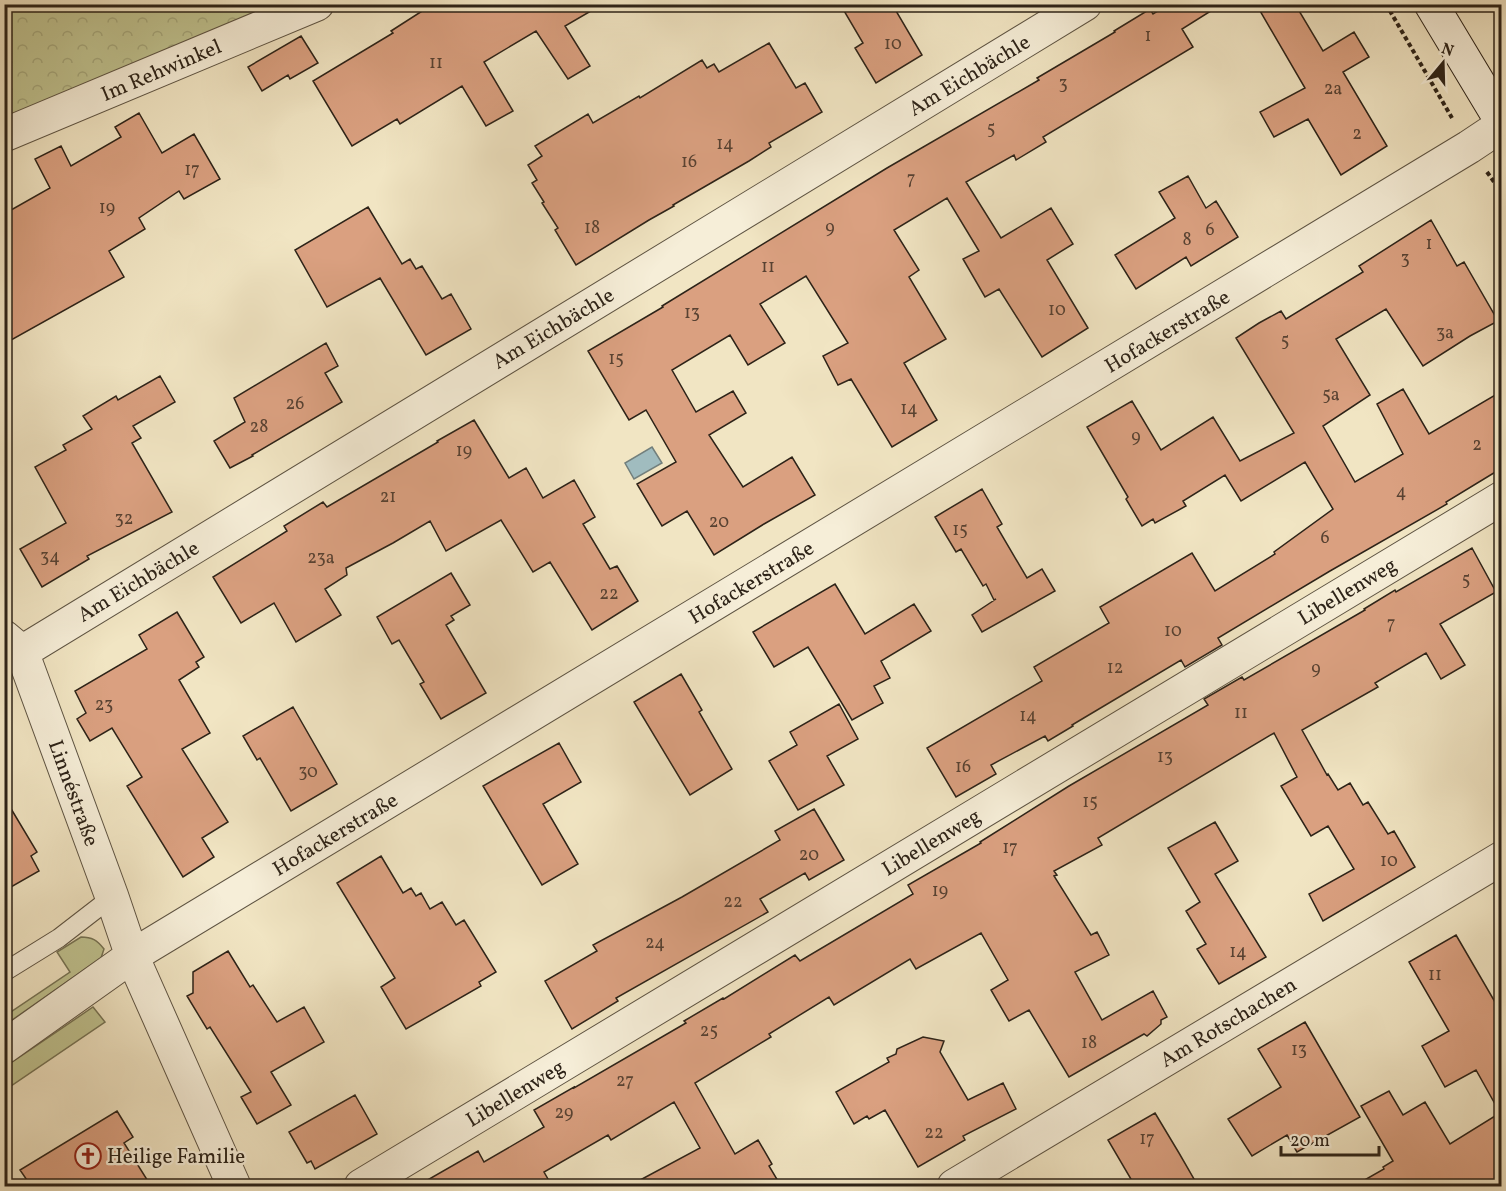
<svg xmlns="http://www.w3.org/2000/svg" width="1506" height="1191" viewBox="0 0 1506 1191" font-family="Vollkorn,serif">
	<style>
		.grass { fill: #c0c390; stroke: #767354; stroke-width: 1.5 }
		.forest { fill: url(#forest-crowns); stroke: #767354; stroke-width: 1.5 }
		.water { fill: #a0bcbf; stroke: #727f7c; stroke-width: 1.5 }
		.building { fill: #daa080; stroke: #2d2318; stroke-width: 1.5 }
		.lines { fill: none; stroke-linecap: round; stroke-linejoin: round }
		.service-casing { stroke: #5e5443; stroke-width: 20 }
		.minor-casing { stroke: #5e5443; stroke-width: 35 }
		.secondary-casing { stroke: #2d2318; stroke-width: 35 }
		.path { stroke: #2d2318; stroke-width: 4; stroke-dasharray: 4.5 3; stroke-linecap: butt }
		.service { stroke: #f6eed8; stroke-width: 18 }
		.minor { stroke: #f6eed8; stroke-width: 33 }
		.secondary { stroke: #f6eed8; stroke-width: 33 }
		.labels { text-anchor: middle; stroke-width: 4.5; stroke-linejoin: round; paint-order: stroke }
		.number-label { font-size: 18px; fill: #584232 }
		.street-label { font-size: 21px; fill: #2d2318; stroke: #f6eed8 }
		.poi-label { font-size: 21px; fill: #2d2318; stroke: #f6eed8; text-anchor: start }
	</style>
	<defs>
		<pattern id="forest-crowns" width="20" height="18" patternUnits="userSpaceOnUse" patternTransform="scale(1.5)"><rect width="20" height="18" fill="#c0c390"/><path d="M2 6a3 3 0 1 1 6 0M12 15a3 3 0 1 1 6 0" fill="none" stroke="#a5a77b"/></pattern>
	</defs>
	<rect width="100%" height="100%" fill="#f1e5c3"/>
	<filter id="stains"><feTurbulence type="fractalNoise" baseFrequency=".00333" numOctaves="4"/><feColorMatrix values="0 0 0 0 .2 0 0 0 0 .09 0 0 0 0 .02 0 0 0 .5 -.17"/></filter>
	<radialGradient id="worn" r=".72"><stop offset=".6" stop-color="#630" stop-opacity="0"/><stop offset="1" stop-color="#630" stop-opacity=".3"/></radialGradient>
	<path class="grass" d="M81,937c11,0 16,3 23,12l-3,9 -96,67v-9l65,-44 -13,-20z
		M93,1007l12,15 -100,68v-23z"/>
	<path class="forest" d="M5,5h276l-276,112z"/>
	<path class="water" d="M652,447l10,16 -28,16 -9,-16z"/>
	<path class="building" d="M433,4h170l-38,22 25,40 -22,13 -32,-48 -52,31 29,49 -27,15 -24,-40 -62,38 -3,-5 -45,27 -39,-65 80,-48 -2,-2z
		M840,4h52l30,51 -46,28 -21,-35 8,-5z
		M1169,4h53l-40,25 11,18 -150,90 3,5 -30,18 -2,-5 -48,27 35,56 50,-30 22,36 -26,16 41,68 -46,29 -43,-68 -14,8 -22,-38 16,-8 -32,-53 -53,32 25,40 -10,7 37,62 -42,24 33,57 -45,27 -41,-68 -13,6 -15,-29 25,-13 -42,-67 -46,28 25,39 -37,22 -18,-30 -58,35 24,42 37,-21 13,22 -37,22 34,52 49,-30 23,38 -51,29 -50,31 -27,-44 -25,15 -25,-42 39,-22 -30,-52 -17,10 -41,-69 75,-44 -1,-1 225,-138 152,-88 -2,-2 78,-46 -1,-1 36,-22 3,5z
		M1256,4h39l28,47 31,-19 15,25 -26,15 44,74 -46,29 -33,-56 -34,18 -14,-25 45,-24z
		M301,36l17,27 -28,16 -2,-4 -26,16 -14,-24z
		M769,43l27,45 9,-5 17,29 -53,31 2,4 -22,14 -76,44 1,1 -25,14 -73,45 -21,-35 3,-2 -16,-25 2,-1 -12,-19 5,-3 -9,-15 14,-9 -7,-10 53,-32 5,9 46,-27 1,2 62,-38 5,8 7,-4 5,8z
		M139,113l23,40 32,-19 26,45 -36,20 -5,-8 -40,27 6,11 -36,22 15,26 -120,67v-130l46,-26 -15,-29 26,-13 10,20 50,-29 -6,-10z
		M1188,176l18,32 10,-7 22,36 -47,29 -5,-9 -50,32 -21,-34 60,-37 -16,-26z
		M368,207l34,57 8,-5 6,10 6,-3 20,33 9,-5 20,35 -45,26 -46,-77 -53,29 -32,-57z
		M1431,220l26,46 7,-4 34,59 -28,15 -47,30 -37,-57 -50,30 34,56 -47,31 32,56 48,-28 -26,-50 26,-15 26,45 73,-43v77l-56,34 1,2 -117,67 -112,67 4,7 -37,22 -4,-7 -109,65 1,1 -25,15 -3,-5 -54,29 5,9 -40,23 -29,-49 115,-67 -8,-14 75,-44 -9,-16 92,-54 23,38 60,-37 -1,-2 59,-43 -28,-47 -64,39 -16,-26 -42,26 3,5 -31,17 -2,-4 -11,7 -16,-27 2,-2 -41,-70 45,-26 29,49 52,-33 27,44 54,-28 -58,-95 23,-15 22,-12 5,8 77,-47 -4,-6z
		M326,343l12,23 -13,7 17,29 -90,53 1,1 -23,12 -16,-27 31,-19 -11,-24z
		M160,376l15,26 -42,24 8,12 -9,5 40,69 -85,44 2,3 -47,28 -22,-38 46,-26 -31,-56 31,-17 -3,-5 29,-16 -9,-13 33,-20 2,4z
		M474,420l35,58 17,-10 17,30 31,-18 21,37 -12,7 27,45 7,-3 21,35 -46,29 -42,-68 -17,10 -32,-52 -55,31 -16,-30 -37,22 -47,25 1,7 -22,14 16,26 -45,27 -22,-39 -33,20 -28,-46 74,-46 -3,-5 39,-24 4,5 111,-65 -1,-1z
		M982,489l20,35 -5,3 30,51 15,-9 13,22 -73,41 -10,-17 24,-16 -2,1 -8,-16 -3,2 -22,-37 -5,3 -21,-35z
		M1472,548l24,44 -56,32 25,41 -24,14 -15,-26 -51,30 3,4 -76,43 25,45 1,-1 10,16 12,-7 13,22 5,-3 20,32 6,-3 21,36 -92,54 -14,-27 45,-25 -26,-43 -17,10 -30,-50 16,-9 -23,-44 -176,105 4,7 -48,26 3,4 -3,1 37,59 6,-3 12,23 -34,17 27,48 51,-29 14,26 -6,3v4l-14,12 -3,-2 -75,43 -40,-67 -20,11 -18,-31 17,-10 -27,-47 -65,36 -6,-10 -76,46 -5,-8 -60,37 2,3 -76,46 40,71 23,-14 14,24 -3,2 12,20h-152l71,-38 -26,-46 -63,38 -3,-5 -64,37 8,14h-135l61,-35 6,11 60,-35 -10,-17 40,-23v1l112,-65 -2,-2 39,-23 1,1 71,-44 5,6 113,-67 -5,-9 73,-42 -1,-1 89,-56 139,-81 -4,-6 38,-22 2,3 121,-70 -1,-1 31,-19 1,2z
		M451,573l19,32 -19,11 3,4 -8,5 40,68 -45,26 -21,-35 4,-2 -25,-42 -7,4 -15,-27z
		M835,584l30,50 49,-30 17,27 -50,30 9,17 -16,8 9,17 -31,17 -44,-73 -34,20 -21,-35z
		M177,612l27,45 -8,5 3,5 -20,13 31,53 -28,16 46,73 -26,16 12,19 -31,20 -56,-91 15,-9 -30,-49 -22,13 -13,-22 9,-6 -11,-22 72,-42 -8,-14z
		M681,674l21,36 -3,2 33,57 -42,26 -56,-93z
		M839,704l19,35 -31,17 17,29 -46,25 -29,-49 28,-16 -7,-13z
		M293,707l44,77 -46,27 -31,-53 -3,2 -14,-24z
		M559,743l22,39 -38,22 35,60 -36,21 -59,-99z
		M4,797l33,55 -6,4 8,15 -35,20z
		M814,809l30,51 -35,20 -4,-7 -45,26 8,13 -152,86 2,3 -46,28 -27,-48 52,-30 -4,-6 89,-48 98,-57 -5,-9z
		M1215,822l23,39 -23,13 51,83 -47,27 -22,-35 9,-5 -20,-33 14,-9 -32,-54z
		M381,856l22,37 8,-5 5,8 5,-3 9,16 12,-7 14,23 8,-5 32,52 -17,10 2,4 -75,43 -25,-42 14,-9 -58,-95z
		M1456,935l46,79v172h-148l30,-17 -1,-2 10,-6 -32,-55 28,-15 14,24 22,-13 25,42 50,-31 -24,-43 -31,17 -23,-41 27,-15 -40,-69z
		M228,951l22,36 3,-2 24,37 27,-15 20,35 -53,30 20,33 -34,19 -16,-27 10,-5 -41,-65 -3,2 -20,-33 6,-3v-21z
		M1305,1022l55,95 -63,35 -10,-17 -35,21 -24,-37 53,-32 -23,-38z
		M923,1037l21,4 -4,11 28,48 35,-17 13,26 -53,27 2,4 -47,27 -33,-57 -16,9 -2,-3 -13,8 -18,-32 53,-30 -2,-4 9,-4 1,-5z
		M355,1095l22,39 -62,35 -4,-8 -4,2 -18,-31z
		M117,1111l16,26 -9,6 27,43h-120l-11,-16z
		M1155,1113l24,40 19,33h-63l-27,-46z"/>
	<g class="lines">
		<g class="service-casing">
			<path id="service" d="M4,972l55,-34 53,-41"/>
		</g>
		<g class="minor-casing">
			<path id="minor" d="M4,135l313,-131
				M4,637l18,15 90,245 20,59 102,230
				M22,652l1063,-648
				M4,1047l128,-91 1337,-809 33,-22
				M361,1186l1141,-688
				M954,1186l548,-328"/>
		</g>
		<g class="secondary-casing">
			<path id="secondary" d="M1431,4l71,118"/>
		</g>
		<path class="path" d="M1386,4l66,114
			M1487,172l15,21"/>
		<use href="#service" class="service"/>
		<use href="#minor" class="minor"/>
		<use href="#secondary" class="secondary"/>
	</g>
	<defs>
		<g id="church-ring" transform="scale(1.35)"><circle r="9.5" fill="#f6eed8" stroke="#8f2418" stroke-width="1.5"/><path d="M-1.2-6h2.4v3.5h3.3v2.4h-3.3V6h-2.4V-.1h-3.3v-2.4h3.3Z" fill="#8f2418"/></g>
	</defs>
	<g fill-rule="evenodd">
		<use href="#church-ring" x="88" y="1156"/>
	</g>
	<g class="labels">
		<g class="number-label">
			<text x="1148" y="41">1</text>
			<text x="893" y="49">10</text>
			<text x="436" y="68">11</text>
			<text x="1063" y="89">3</text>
			<text x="1333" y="94">2a</text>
			<text x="991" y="134">5</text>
			<text x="1357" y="139">2</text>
			<text x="725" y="149">14</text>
			<text x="689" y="167">16</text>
			<text x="192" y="175">17</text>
			<text x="911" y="184">7</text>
			<text x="107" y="213">19</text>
			<text x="592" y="233">18</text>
			<text x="830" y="233">9</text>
			<text x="1210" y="235">6</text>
			<text x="1187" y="245">8</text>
			<text x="1429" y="249">1</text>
			<text x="1405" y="264">3</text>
			<text x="768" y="272">11</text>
			<text x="1057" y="315">10</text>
			<text x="692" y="318">13</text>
			<text x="1445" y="338">3a</text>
			<text x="1285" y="346">5</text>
			<text x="616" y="364">15</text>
			<text x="1331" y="400">5a</text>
			<text x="295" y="409">26</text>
			<text x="909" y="414">14</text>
			<text x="259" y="432">28</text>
			<text x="1136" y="442">9</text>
			<text x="1477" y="450">2</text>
			<text x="464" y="456">19</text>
			<text x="1401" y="497">4</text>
			<text x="388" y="502">21</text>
			<text x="124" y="524">32</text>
			<text x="719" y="527">20</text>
			<text x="960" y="535">15</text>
			<text x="1325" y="543">6</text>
			<text x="50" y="562">34</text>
			<text x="321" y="563">23a</text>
			<text x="1466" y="585">5</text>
			<text x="609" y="599">22</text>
			<text x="1391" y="629">7</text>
			<text x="1173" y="636">10</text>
			<text x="1115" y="673">12</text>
			<text x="1316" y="674">9</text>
			<text x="104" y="710">23</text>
			<text x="1241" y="718">11</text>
			<text x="1028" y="721">14</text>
			<text x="1165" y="762">13</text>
			<text x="963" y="772">16</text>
			<text x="308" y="777">30</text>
			<text x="1090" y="807">15</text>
			<text x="1010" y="853">17</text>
			<text x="809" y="860">20</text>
			<text x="1389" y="866">10</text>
			<text x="940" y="896">19</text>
			<text x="733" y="907">22</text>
			<text x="655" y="948">24</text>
			<text x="1238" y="957">14</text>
			<text x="1435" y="980">11</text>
			<text x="709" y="1036">25</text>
			<text x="1089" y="1048">18</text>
			<text x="1299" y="1055">13</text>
			<text x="625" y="1086">27</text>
			<text x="564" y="1118">29</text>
			<text x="934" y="1138">22</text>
			<text x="1147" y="1144">17</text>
		</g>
		<g class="street-label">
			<text transform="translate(161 70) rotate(-23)" y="7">Im Rehwinkel</text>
			<text transform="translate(969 75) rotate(-31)" y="7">Am Eichbächle</text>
			<text transform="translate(553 328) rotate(-31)" y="7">Am Eichbächle</text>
			<text transform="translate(1167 331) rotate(-31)" y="7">Hofackerstraße</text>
			<text transform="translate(138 581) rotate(-31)" y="7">Am Eichbächle</text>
			<text transform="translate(751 582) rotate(-31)" y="7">Hofackerstraße</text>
			<text transform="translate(1347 591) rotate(-31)" y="7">Libellenweg</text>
			<text transform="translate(74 793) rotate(70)" y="7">Linnéstraße</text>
			<text transform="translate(335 834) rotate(-31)" y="7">Hofackerstraße</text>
			<text transform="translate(931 842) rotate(-31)" y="7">Libellenweg</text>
			<text transform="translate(1228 1022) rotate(-31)" y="7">Am Rotschachen</text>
			<text transform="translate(515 1093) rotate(-31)" y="7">Libellenweg</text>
		</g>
		<g class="poi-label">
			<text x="107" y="1163">Heilige Familie</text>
		</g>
	</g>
	<rect width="1506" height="1191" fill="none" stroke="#f1e5c3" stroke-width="24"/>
	<rect x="6" y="6" width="1494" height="1179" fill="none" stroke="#2d2318" stroke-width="3"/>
	<rect x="12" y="12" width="1482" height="1167" fill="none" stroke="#2d2318" stroke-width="1.5"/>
	<g transform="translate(1443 63) rotate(19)" stroke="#f6eed8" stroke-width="4.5" paint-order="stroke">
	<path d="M0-4.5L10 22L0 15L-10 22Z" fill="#2d2318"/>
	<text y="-9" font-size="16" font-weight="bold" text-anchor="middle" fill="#2d2318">N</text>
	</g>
	<path d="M1281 1146v9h98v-9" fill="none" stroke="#2d2318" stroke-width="3"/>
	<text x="1290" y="1146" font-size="18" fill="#2d2318" stroke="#f6eed8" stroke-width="4.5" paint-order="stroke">20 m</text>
	<rect width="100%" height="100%" filter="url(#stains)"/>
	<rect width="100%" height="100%" fill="url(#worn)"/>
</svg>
